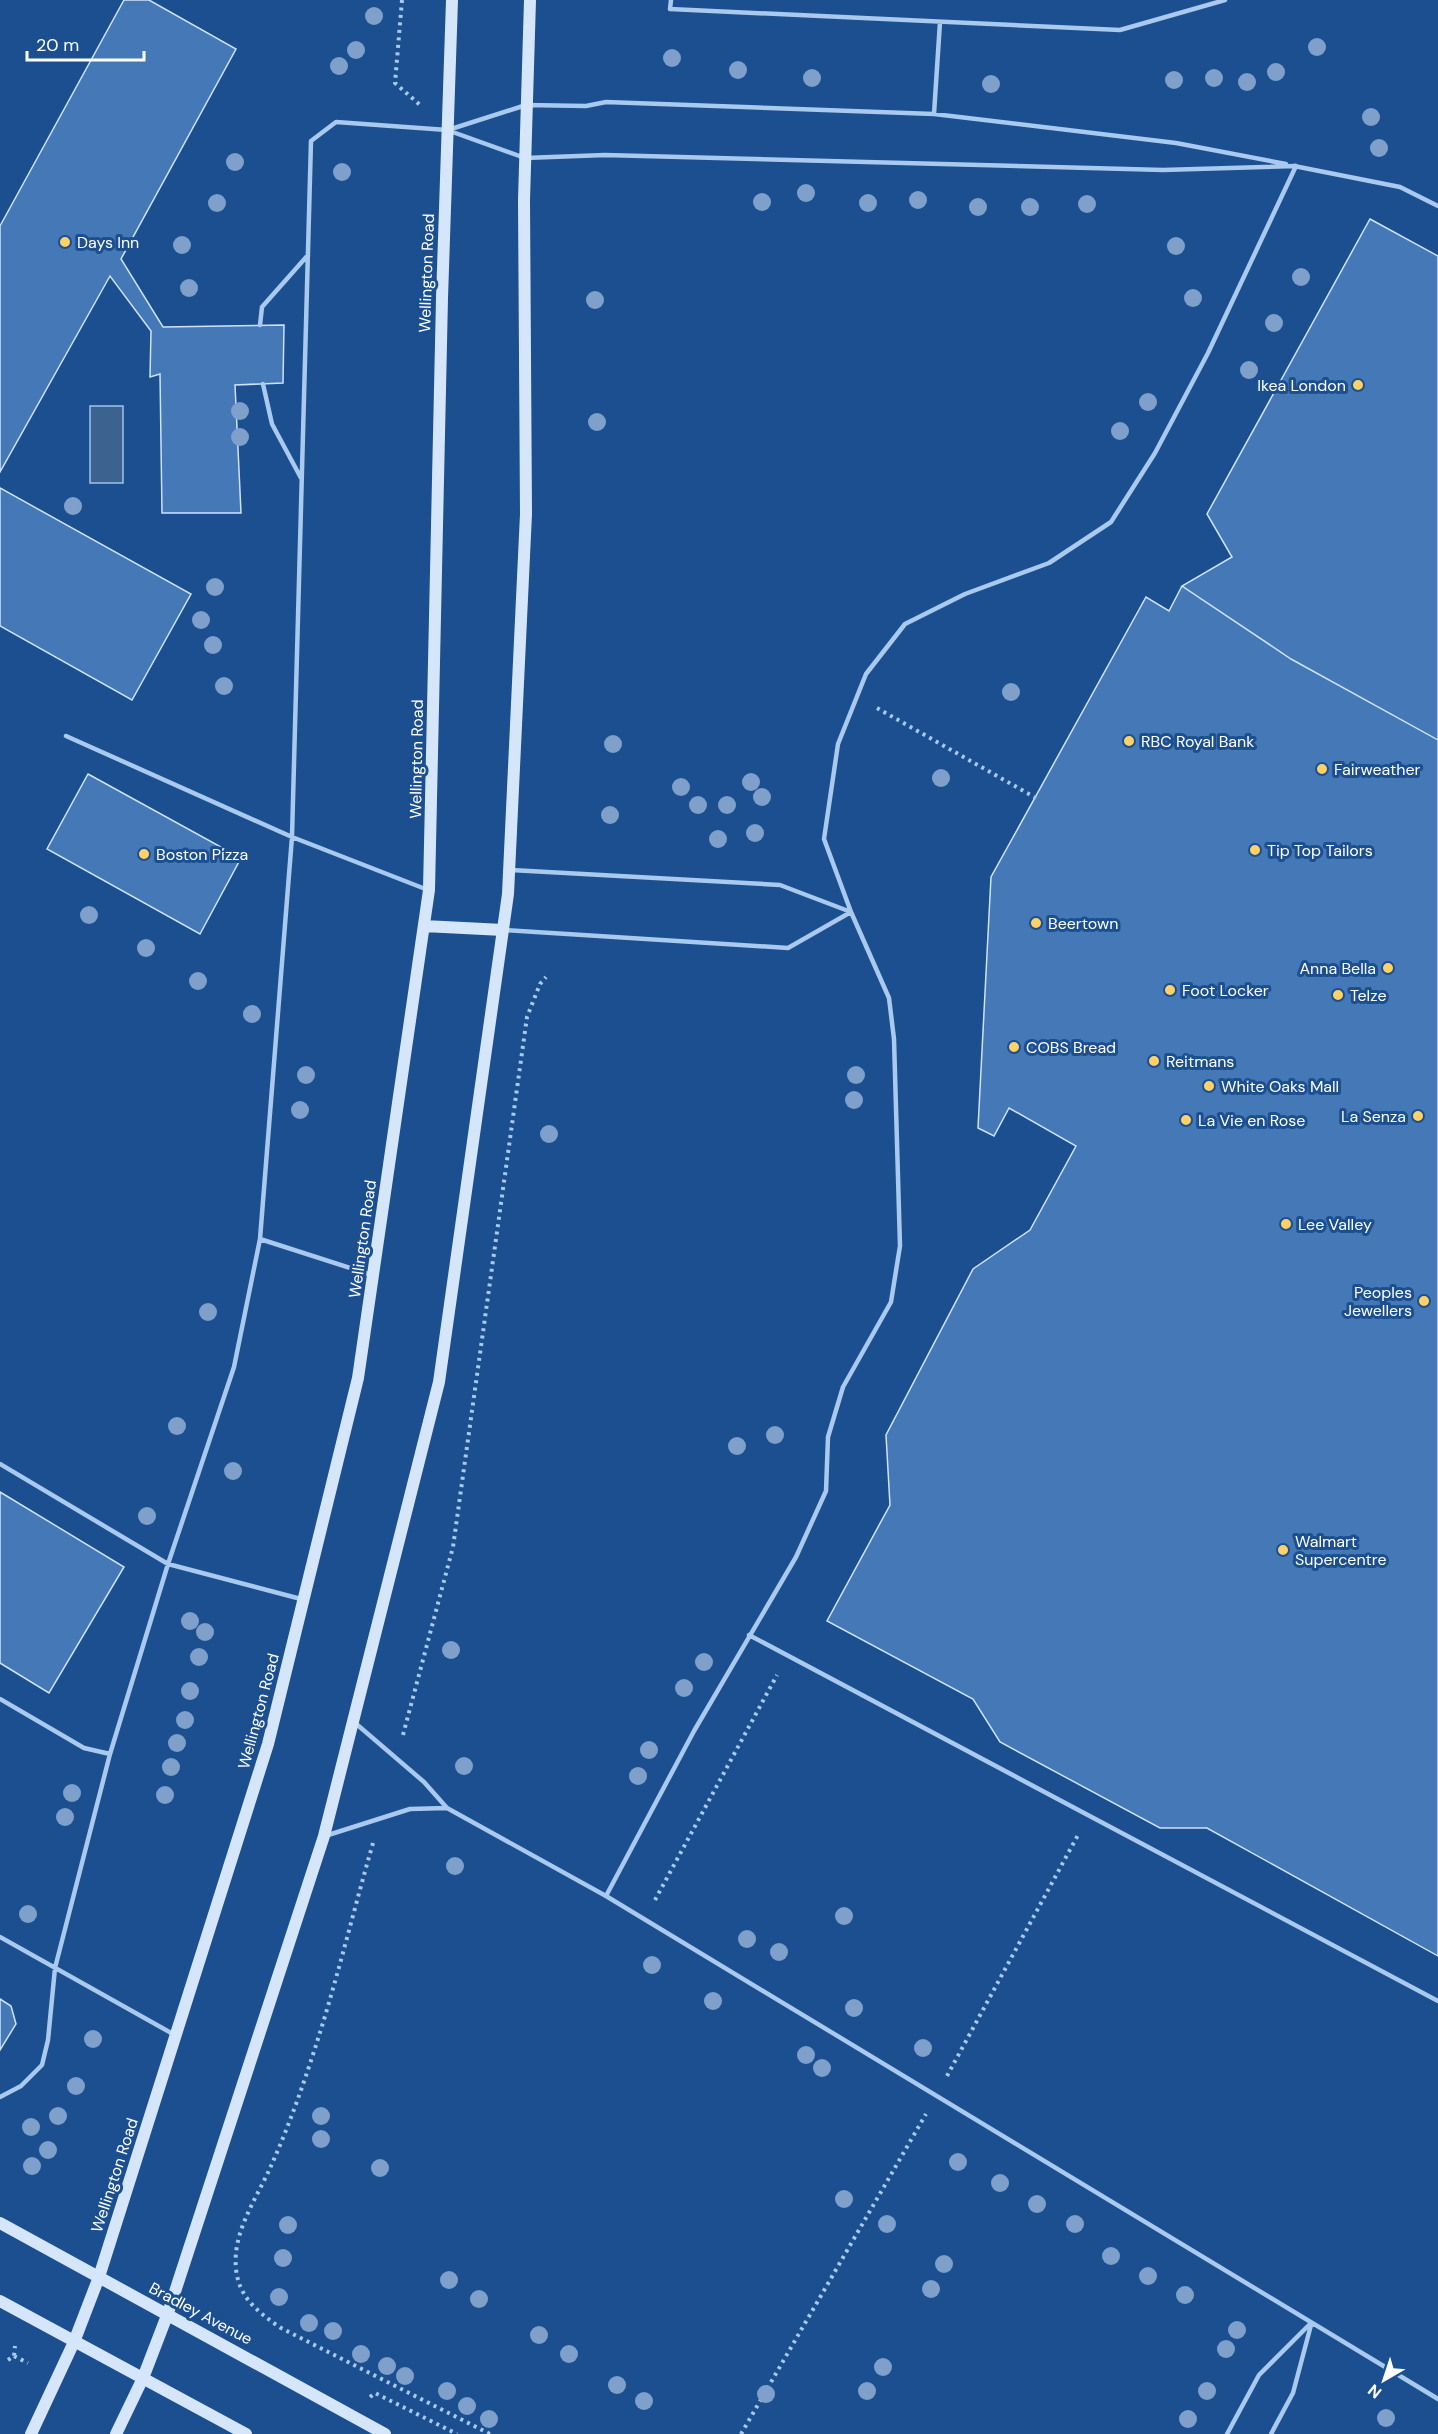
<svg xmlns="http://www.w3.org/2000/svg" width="1438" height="2434" viewBox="0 0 1438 2434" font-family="'DM Sans',sans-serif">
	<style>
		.water { fill: #3c6290; stroke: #9cc4f0; stroke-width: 1.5 }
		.building { fill: #4478b7; stroke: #cfe3fa; stroke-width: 1.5 }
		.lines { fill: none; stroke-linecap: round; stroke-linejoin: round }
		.path { stroke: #a9c9ee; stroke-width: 4; stroke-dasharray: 3 4.5; stroke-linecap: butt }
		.lane { stroke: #a9c9ee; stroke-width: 4.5 }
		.secondary { stroke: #d6e6fa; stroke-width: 12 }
		.tree { fill: #7ea0ca }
		.poi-dot { fill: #ffd166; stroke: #1b4f8f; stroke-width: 2 }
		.labels { text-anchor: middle; stroke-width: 6; stroke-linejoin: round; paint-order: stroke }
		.poi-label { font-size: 16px; fill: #fff; stroke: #1b4f8f; text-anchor: start }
		.street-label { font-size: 16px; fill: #fff; stroke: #1b4f8f }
	</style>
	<rect width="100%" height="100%" fill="#1b4f8f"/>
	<path class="water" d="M90,406h33v77h-33z"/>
	<path class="building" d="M124,0h25l87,49 -115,210 42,68 121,-2 -1,58 -48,2 6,128h-79l-2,-139 -10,3 1,-46 -41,-55 -110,196v-246z
		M1370,219l68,37v1700l-231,-128h-47l-160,-86 -27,-43 -146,-78 63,-116 -4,-70 87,-166 57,-39 46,-84 -67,-38 -15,28 -16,-8 13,-251 155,-280 23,14 13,-25 50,-29 -25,-43z
		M1370,219l68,37v484l-147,-81 -109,-73 50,-29 -25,-43z
		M0,488l191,106 -59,106 -132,-74z
		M88,774l153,84 -41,76 -153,-85z
		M0,1492l124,75 -75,126 -49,-30z
		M0,1999l11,7 5,18 -16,26z"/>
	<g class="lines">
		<path class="path" d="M402,0l-7,83 25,22
			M877,708l159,90
			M403,1735l50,-188 74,-530 13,-33 6,-7
			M373,1843c-19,66 -35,133 -56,199 -13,41 -28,84 -46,124 -14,32 -39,66 -35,103 3,29 22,43 45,59l209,106
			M655,1900l122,-225
			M947,2076l131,-241
			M14,2356l14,7
			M8,2360l6,-4 1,-10
			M370,2397l5,-4 82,41
			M741,2434l185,-320"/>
		<path class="lane" d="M671,0l-1,9 450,21 105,-30
			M934,114l6,-92
			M448,130l78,-25 60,1 20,-4 328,12 242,29 110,21
			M1294,166l106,21 38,19
			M260,325l2,-18 46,-52
			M263,384l9,40 29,54
			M66,736l226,101 136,53
			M511,870l269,15 71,27
			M504,930l284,18 63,-36
			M260,1239l112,36
			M0,1464l168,100 133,35
			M749,1635l689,366
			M0,1699l84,49 26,6 58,-190 66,-197 26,-128 32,-402 19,-696 25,-19 111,8 78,28 80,-3 558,15 133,-4
			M354,1722l70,60 23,26 159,88 832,503
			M325,1836l85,-27 37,-1
			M606,1896l88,-165 102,-174 30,-66 2,-54 15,-50 48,-85 9,-56 -6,-207 -5,-41 -38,-86 -27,-73 14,-95 28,-70 39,-50 60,-30 84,-31 62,-41 44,-69 53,-100 88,-187
			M0,1937l173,97
			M0,2097l21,-11 21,-21 6,-25 7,-72 55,-214
			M1227,2434l32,-59 52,-52
			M1271,2434l22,-41 18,-68"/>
		<path class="secondary" d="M424,926l79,4
			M0,2223l385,211
			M0,2301l246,133
			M31,2434l43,-92 25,-65 169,-533 90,-366 71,-488 13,-592 10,-298
			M116,2434l27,-56 25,-65 156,-477 115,-454 69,-488 18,-380 -2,-314 6,-200"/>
	</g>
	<g class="tree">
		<circle cx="374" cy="16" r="9"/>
		<circle cx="1317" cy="47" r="9"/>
		<circle cx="356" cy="50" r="9"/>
		<circle cx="672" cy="58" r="9"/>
		<circle cx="339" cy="66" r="9"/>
		<circle cx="738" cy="70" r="9"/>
		<circle cx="1276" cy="72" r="9"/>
		<circle cx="812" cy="78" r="9"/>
		<circle cx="1214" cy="78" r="9"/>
		<circle cx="1174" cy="80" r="9"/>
		<circle cx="1247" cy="82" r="9"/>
		<circle cx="991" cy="84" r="9"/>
		<circle cx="1371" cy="117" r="9"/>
		<circle cx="1379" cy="148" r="9"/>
		<circle cx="235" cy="162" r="9"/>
		<circle cx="342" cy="172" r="9"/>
		<circle cx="806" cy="193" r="9"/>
		<circle cx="918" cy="200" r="9"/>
		<circle cx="762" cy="202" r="9"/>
		<circle cx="217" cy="203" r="9"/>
		<circle cx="868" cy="203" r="9"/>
		<circle cx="1087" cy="204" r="9"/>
		<circle cx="978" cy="207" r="9"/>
		<circle cx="1030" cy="207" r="9"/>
		<circle cx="182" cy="245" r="9"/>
		<circle cx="1176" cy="246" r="9"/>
		<circle cx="1301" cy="277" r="9"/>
		<circle cx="189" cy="288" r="9"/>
		<circle cx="1193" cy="298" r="9"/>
		<circle cx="595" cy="300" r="9"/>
		<circle cx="1274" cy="323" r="9"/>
		<circle cx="1249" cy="370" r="9"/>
		<circle cx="1148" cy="402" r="9"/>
		<circle cx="240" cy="411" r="9"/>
		<circle cx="597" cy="422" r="9"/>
		<circle cx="1120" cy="431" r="9"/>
		<circle cx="240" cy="437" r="9"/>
		<circle cx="73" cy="506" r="9"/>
		<circle cx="215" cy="587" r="9"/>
		<circle cx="201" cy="620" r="9"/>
		<circle cx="213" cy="645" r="9"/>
		<circle cx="224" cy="686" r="9"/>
		<circle cx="1011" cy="692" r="9"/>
		<circle cx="613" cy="744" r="9"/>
		<circle cx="941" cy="778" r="9"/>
		<circle cx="751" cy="782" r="9"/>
		<circle cx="681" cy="787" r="9"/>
		<circle cx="762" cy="797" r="9"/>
		<circle cx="698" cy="805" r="9"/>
		<circle cx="727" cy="805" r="9"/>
		<circle cx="610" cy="815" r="9"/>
		<circle cx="755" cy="833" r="9"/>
		<circle cx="718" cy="839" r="9"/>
		<circle cx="89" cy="915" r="9"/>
		<circle cx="146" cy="948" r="9"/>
		<circle cx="198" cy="981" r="9"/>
		<circle cx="252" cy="1014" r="9"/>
		<circle cx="306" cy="1075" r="9"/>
		<circle cx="856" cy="1075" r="9"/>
		<circle cx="854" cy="1100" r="9"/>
		<circle cx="300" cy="1110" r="9"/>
		<circle cx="549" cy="1134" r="9"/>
		<circle cx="208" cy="1312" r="9"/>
		<circle cx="177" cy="1426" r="9"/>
		<circle cx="775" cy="1435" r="9"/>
		<circle cx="737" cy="1446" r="9"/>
		<circle cx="233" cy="1471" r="9"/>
		<circle cx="147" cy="1516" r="9"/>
		<circle cx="190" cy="1621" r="9"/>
		<circle cx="205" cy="1632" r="9"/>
		<circle cx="451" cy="1650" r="9"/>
		<circle cx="199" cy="1657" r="9"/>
		<circle cx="704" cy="1662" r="9"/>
		<circle cx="684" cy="1688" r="9"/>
		<circle cx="190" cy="1691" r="9"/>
		<circle cx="185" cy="1720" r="9"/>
		<circle cx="177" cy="1743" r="9"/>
		<circle cx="649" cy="1750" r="9"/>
		<circle cx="464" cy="1766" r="9"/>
		<circle cx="171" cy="1767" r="9"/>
		<circle cx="638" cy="1776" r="9"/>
		<circle cx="72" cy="1793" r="9"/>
		<circle cx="165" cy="1795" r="9"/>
		<circle cx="65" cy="1817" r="9"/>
		<circle cx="455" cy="1866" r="9"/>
		<circle cx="28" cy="1914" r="9"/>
		<circle cx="844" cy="1916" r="9"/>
		<circle cx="747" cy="1939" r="9"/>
		<circle cx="779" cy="1952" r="9"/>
		<circle cx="652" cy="1965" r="9"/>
		<circle cx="713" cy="2001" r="9"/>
		<circle cx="854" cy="2008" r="9"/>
		<circle cx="93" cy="2039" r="9"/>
		<circle cx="923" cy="2048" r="9"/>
		<circle cx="806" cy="2055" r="9"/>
		<circle cx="822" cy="2068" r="9"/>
		<circle cx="76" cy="2086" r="9"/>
		<circle cx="58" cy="2116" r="9"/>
		<circle cx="321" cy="2116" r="9"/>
		<circle cx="31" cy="2127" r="9"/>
		<circle cx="321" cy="2139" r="9"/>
		<circle cx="48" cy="2150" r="9"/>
		<circle cx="958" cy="2162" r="9"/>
		<circle cx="32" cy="2166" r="9"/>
		<circle cx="380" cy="2168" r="9"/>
		<circle cx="1000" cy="2183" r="9"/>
		<circle cx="844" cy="2199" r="9"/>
		<circle cx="1037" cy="2204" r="9"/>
		<circle cx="887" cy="2224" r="9"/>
		<circle cx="1075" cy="2224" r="9"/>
		<circle cx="288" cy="2225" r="9"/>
		<circle cx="1111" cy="2256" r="9"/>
		<circle cx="283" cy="2258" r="9"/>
		<circle cx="944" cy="2264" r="9"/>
		<circle cx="1148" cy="2276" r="9"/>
		<circle cx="449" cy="2280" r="9"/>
		<circle cx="931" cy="2289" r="9"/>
		<circle cx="1185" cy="2295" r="9"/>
		<circle cx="279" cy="2297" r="9"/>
		<circle cx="479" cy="2299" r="9"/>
		<circle cx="309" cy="2323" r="9"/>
		<circle cx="1237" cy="2330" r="9"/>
		<circle cx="333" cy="2331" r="9"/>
		<circle cx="539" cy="2335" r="9"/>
		<circle cx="1226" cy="2349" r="9"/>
		<circle cx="361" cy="2354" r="9"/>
		<circle cx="569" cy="2354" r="9"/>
		<circle cx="387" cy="2366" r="9"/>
		<circle cx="883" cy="2367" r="9"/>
		<circle cx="405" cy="2376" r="9"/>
		<circle cx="617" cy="2385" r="9"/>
		<circle cx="447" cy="2391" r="9"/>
		<circle cx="867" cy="2391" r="9"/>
		<circle cx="1207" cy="2391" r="9"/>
		<circle cx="766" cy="2394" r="9"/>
		<circle cx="644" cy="2401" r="9"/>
		<circle cx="467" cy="2406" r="9"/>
		<circle cx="1386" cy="2418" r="9"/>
		<circle cx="489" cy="2419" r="9"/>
		<circle cx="1188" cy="2419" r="9"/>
	</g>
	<g class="poi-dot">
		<circle cx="65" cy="242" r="6"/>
		<circle cx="1358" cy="385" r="6"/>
		<circle cx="1129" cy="741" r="6"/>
		<circle cx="1322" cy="769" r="6"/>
		<circle cx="1255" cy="850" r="6"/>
		<circle cx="144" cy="854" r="6"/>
		<circle cx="1036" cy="923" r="6"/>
		<circle cx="1388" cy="968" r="6"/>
		<circle cx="1170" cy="990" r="6"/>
		<circle cx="1338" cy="995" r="6"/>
		<circle cx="1014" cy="1047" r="6"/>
		<circle cx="1154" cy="1061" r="6"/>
		<circle cx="1209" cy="1086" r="6"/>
		<circle cx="1418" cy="1116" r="6"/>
		<circle cx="1186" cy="1120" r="6"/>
		<circle cx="1286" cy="1224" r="6"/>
		<circle cx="1424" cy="1301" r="6"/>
		<circle cx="1283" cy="1550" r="6"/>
	</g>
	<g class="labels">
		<g class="poi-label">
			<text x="77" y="248">Days Inn</text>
			<text x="1346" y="391" text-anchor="end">Ikea London</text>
			<text x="1141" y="747">RBC Royal Bank</text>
			<text x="1334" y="775">Fairweather</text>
			<text x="1267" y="856">Tip Top Tailors</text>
			<text x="156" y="860">Boston Pizza</text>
			<text x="1048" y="929">Beertown</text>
			<text x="1376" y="974" text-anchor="end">Anna Bella</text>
			<text x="1182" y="996">Foot Locker</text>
			<text x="1350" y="1001">Telze</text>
			<text x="1026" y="1053">COBS Bread</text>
			<text x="1166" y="1067">Reitmans</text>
			<text x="1221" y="1092">White Oaks Mall</text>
			<text x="1406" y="1122" text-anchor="end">La Senza</text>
			<text x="1198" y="1126">La Vie en Rose</text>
			<text x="1298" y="1230">Lee Valley</text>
			<text x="1412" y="1298" text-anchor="end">Peoples<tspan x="1412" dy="18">Jewellers</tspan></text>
			<text x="1295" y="1547">Walmart<tspan x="1295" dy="18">Supercentre</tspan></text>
		</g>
		<g class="street-label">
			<text transform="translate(426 273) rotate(-88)" y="6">Wellington Road</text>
			<text transform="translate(416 759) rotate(-89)" y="6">Wellington Road</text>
			<text transform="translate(362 1239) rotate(-82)" y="6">Wellington Road</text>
			<text transform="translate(258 1711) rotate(-75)" y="6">Wellington Road</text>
			<text transform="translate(114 2175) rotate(-72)" y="6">Wellington Road</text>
			<text transform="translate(201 2313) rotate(28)" y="6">Bradley Avenue</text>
		</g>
	</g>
	<g transform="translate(1384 2380) rotate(219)" stroke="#1b4f8f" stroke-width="4.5" paint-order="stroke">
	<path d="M0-4.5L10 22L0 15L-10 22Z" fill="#ffffff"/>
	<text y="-9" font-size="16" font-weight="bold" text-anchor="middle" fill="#ffffff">N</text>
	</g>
	<path d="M27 51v9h117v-9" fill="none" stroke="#ffffff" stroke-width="3"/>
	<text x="36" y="51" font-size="18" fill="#ffffff" stroke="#1b4f8f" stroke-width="4.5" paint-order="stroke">20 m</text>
</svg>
